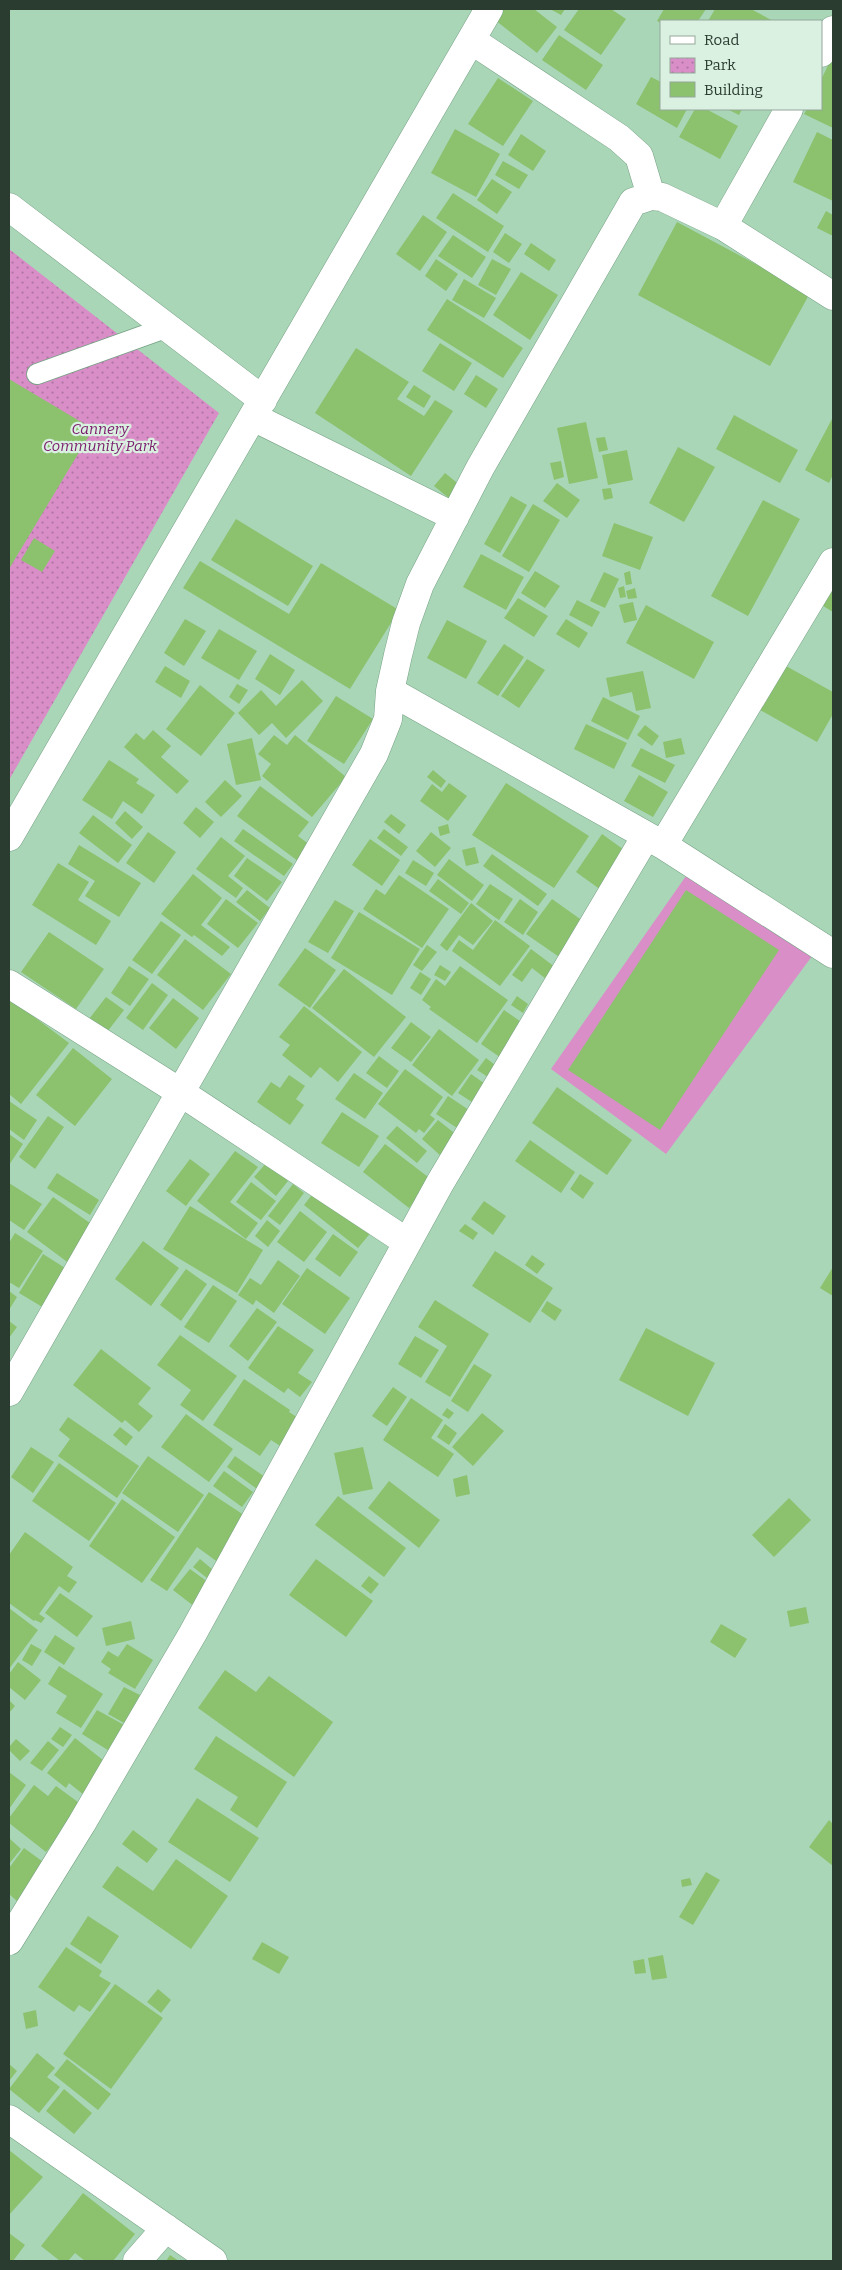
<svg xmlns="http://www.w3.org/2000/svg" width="842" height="2270" viewBox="0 0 842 2270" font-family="Bitter,serif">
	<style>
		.park { fill: url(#park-dots) }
		.pitch { fill: #d98ec8 }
		.building { fill: #8cc16e }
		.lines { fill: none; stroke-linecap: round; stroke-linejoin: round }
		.service-casing { stroke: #77a285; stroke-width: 22 }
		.minor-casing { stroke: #77a285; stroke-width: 29 }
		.service { stroke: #fff; stroke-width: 20 }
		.minor { stroke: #fff; stroke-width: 28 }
		.labels { text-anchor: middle; stroke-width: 4.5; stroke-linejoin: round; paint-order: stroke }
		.park-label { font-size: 15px; font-style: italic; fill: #7b1d6c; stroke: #daf0e1 }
	</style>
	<defs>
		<pattern id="park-dots" width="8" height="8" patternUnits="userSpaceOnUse" patternTransform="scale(1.25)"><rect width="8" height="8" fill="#d98ec8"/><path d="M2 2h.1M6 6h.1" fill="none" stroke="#b075a3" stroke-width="1.8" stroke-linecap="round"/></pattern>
	</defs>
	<rect width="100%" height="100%" fill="#a9d6b7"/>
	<path class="park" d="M9,249l210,164 -210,367z"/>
	<path class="pitch" d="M693,866l125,82 -152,206 -115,-85z"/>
	<path class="building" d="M504,9h30l23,18 -20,26 -42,-33z
		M550,9h15l-4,6z
		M579,9h32l15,10 -25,36 -37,-25z
		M664,9h42l-8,12h-37v2l-4,-2z
		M715,9h36l22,12h-65z
		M559,35l44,30 -17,25 -44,-30z
		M832,57h1v71l-29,-14 3,-5h14v-29z
		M651,77l10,5v27h26l-10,19 -41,-24z
		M498,78l35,23 -30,45 -35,-22z
		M695,109h11l32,17 -18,33 -41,-22z
		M727,109h15l-3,6z
		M455,129l45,25 -24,43 -45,-24z
		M817,132l16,8v61l-40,-19z
		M521,134l25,17 -13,20 -25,-16z
		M503,161l25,14 -9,14 -24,-14z
		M492,179l20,13 -15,22 -20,-14z
		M453,193l51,33 -16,26 -52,-34z
		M826,211l7,4v21l-16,-8z
		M423,215l24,17 -27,39 -24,-17z
		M677,222l133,71 -40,73 -132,-71z
		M505,233l17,11 -13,19 -16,-11z
		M453,235l33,22 -14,21 -34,-22z
		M531,243l25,17 -7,11 -25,-17z
		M436,259l22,15 -12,17 -21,-15z
		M492,259l19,10 -15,26 -18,-10z
		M521,272l37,23 -28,45 -37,-25z
		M464,279l32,19 -12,20 -32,-18z
		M447,299l76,49 -20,30 -76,-48z
		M440,343l32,20 -18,28 -32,-20z
		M356,348l53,34 -12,17 27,17 11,-16 18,11 -42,65 -96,-63z
		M476,375l22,14 -12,19 -22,-14z
		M9,379l84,50 -84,140z
		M414,385l17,11 -7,12 -18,-11z
		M734,415l64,35 -18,33 -64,-34z
		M833,417v58l-4,8 -24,-13z
		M586,422l12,56 -29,6 -12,-56z
		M605,437l3,13 -9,2 -3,-14z
		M678,447l37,20 -31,55 -35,-19z
		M627,450l6,30 -25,5 -6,-30z
		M561,461l3,16 -10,3 -4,-17z
		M445,473l16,13 -11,13 -16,-13z
		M557,483l23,17 -13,18 -24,-17z
		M611,488l2,10 -9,2 -2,-11z
		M511,496l16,9 -27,48 -16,-9z
		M763,500l37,19 -52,97 -37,-20z
		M533,504l27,16 -31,52 -27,-16z
		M236,519l77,47 -25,40 -77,-46z
		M614,523l39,14 -13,33 -38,-14z
		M34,538l21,13 -13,21 -21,-12z
		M481,554l43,23 -18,33 -43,-23z
		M200,561l89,53 32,-51 78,47 -49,79 -167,-101z
		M535,571l25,15 -15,22 -24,-15z
		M630,571l2,13 -6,1 -2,-12z
		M604,572l15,7 -14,29 -15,-7z
		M833,580v32l-13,-8z
		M624,586l2,11 -6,1 -2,-10z
		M635,588l2,10 -9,1 -2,-8z
		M518,598l30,18 -14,21 -30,-19z
		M577,600l23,12 -8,15 -23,-12z
		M633,602l4,18 -13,3 -5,-18z
		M646,605l68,37 -20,37 -68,-36z
		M185,619l21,12 -22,35 -20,-13z
		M566,619l22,14 -9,15 -23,-14z
		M447,620l40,21 -21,38 -39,-21z
		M219,629l38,22 -18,29 -38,-22z
		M504,644l20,13 -26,39 -21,-13z
		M270,654l25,16 -15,25 -25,-16z
		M527,659l18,11 -26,38 -18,-12z
		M165,666l25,15 -9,17 -26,-16z
		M786,666l47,26v22l-16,28 -57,-32z
		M643,671l8,37 -15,3 -4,-19 -22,5 -4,-19z
		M302,680l21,21 -37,37 -14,-15 -13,12 -21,-22 23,-23 15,16z
		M237,684l11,6 -9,14 -10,-7z
		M200,685l35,28 -34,43 -35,-27z
		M336,696l37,23 -29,45 -37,-23z
		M603,697l37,19 -12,24 -37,-19z
		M586,724l41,19 -13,26 -40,-20z
		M645,725l14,11 -7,10 -15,-11z
		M153,730l18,16 -10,11 28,24 -12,13 -53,-47 12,-14 8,7z
		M274,735l13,10 8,-10 51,42 -34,40 -50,-41 9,-12 -13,-10z
		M252,738l9,42 -25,5 -9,-41z
		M681,738l4,16 -19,4 -3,-16z
		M641,748l34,17 -10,18 -34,-17z
		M109,760l30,19 -3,4 19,12 -13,19 -19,-13 -11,18 -30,-19z
		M433,770l13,11 -5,7 -14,-11z
		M639,775l29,17 -15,25 -29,-16z
		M225,780l17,16 -21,21 -16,-15z
		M449,783l18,13 -19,25 -28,-20 12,-17 10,8z
		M506,783l83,53 -35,52 -82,-53z
		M260,786l49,36 -11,14 16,12 -12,16 -65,-48z
		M196,807l18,15 -14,16 -17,-15z
		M125,811l18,16 -11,12 -17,-16z
		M391,814l15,11 -7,9 -15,-12z
		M93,815l39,30 -14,18 -39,-30z
		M448,824l2,9 -10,3 -2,-9z
		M243,829l50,35 -9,12 -50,-35z
		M384,829l24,18 -7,9 -24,-18z
		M148,832l28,20 -22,31 -28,-20z
		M431,832l20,16 -16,19 -19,-16z
		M602,834l25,18 -26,38 -25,-18z
		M221,837l24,19 -17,20 15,12 -7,10 -40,-29z
		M370,839l30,21 -18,26 -30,-21z
		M79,845l62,38 -22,34 -34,-21 10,-15 -27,-17z
		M475,847l4,16 -13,3 -4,-16z
		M492,854l55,40 -9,12 -55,-40z
		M247,858l35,24 -15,19 -33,-25z
		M449,859l35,26 -12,16 -35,-26z
		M413,860l21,13 -8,13 -21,-13z
		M58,863l31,19 -11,18 33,21 -15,24 -64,-40z
		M193,874l29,24 -21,27 29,22 -8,9 -28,-21 -2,2 -31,-23z
		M399,875l50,34 -27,39 -59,-39 13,-20 9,6z
		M438,879l31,24 -8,11 -32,-23z
		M490,884l23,15 -14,21 -23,-16z
		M247,890l23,18 -10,13 -24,-19z
		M686,890l93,60 -119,180 -92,-60z
		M226,899l32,24 -20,25 -31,-24z
		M520,899l18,13 -15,23 -19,-13z
		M552,899l38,27 -25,35 -39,-27z
		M335,900l19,11 -26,42 -20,-11z
		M471,903l22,18 -20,24 -14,-10 -12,16 -7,-6z
		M359,912l61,37 -28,46 -61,-37z
		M495,920l35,26 -30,40 -48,-35 7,-11 14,10z
		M161,921l20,14 -29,39 -20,-14z
		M49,932l55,37 -28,40 -55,-37z
		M185,939l46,35 -28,36 -46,-35z
		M427,945l10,7 -15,19 -9,-6z
		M305,948l31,22 -26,38 -32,-23z
		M531,949l28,21 -9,12 -18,-14 -10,14 -10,-7z
		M440,965l11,7 -6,9 -11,-6z
		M129,966l20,13 -19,27 -19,-13z
		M460,966l48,34 -31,43 -48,-34 2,-2 -9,-7 14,-21 9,7z
		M344,969l62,48 -32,40 -62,-49z
		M420,972l11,7 -10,16 -11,-7z
		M152,983l16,12 -25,35 -17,-12z
		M517,996l11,8 -5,9 -12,-8z
		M106,997l18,13 -20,26 -18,-13z
		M9,998l60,45 -48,61 -12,-10z
		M173,998l26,20 -23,31 -27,-21z
		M304,1006l58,46 -24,30 -18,-15 -9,11 -29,-23 8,-10 -11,-8z
		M504,1010l23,16 -23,34 -23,-16z
		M411,1022l20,15 -20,25 -20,-14z
		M439,1029l40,31 -27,36 -40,-31z
		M73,1048l39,31 -37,47 -39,-31z
		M379,1056l20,15 -12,17 -21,-15z
		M486,1058l13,10 -8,11 -14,-9z
		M405,1069l38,28 -13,18 5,4 -11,14 -5,-4 -3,4 -38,-29z
		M354,1073l29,20 -18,26 -30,-20z
		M471,1074l17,12 -13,18 -17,-11z
		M289,1075l16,11 -9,13 8,6 -14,20 -33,-23 14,-20 9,6z
		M557,1087l75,53 -25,35 -75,-52z
		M448,1096l24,16 -12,18 -24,-16z
		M9,1101l28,19 -13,20 -15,-11z
		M342,1112l37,24 -20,31 -38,-24z
		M48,1116l16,11 -29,42 -16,-12z
		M438,1120l20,16 -17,20 -19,-17z
		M397,1126l30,25 -10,12 -31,-25z
		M9,1134l14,10 -14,21z
		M530,1140l45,32 -14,21 -46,-32z
		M385,1144l47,36 -23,28 -46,-36z
		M235,1151l23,16 -28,35 28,21 -12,16 -49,-38z
		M190,1159l20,15 -24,32 -20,-15z
		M267,1162l21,19 -12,15 -22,-19z
		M57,1173l42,27 -9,15 -43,-27z
		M580,1174l14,9 -11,16 -13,-10z
		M251,1182l25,19 -15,19 -25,-18z
		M9,1183l33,21 -18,26 -15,-10z
		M293,1184l11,9 -24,32 -12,-9z
		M318,1187l55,43 -15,18 -54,-43z
		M53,1197l44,31 -27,36 -43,-32z
		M484,1201l22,15 -13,19 -22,-16z
		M190,1206l73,44 -26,43 -74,-44z
		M300,1211l27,21 -23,30 -27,-20z
		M267,1220l13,11 -12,16 -13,-11z
		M465,1224l13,9 -5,7 -14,-9z
		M15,1233l28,18 -24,37 -10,-6v-39z
		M333,1234l25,18 -18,25 -25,-18z
		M143,1241l36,27 -28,38 -36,-27z
		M495,1251l58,37 -23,35 -58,-37z
		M43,1254l30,19 -24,38 -30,-18z
		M532,1255l13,9 -8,10 -12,-9z
		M278,1260l22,16 -26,37 -18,-13 -3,5 -15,-10 12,-17 11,7z
		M833,1267v29l-13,-8z
		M307,1268l43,30 -25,36 -43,-30z
		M186,1269l21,15 -26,37 -21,-16z
		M213,1285l24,16 -28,42 -25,-16z
		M9,1291l8,6 -8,13z
		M435,1300l54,34 -39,63 -25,-15 22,-36 -29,-19z
		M547,1301l15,9 -7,11 -14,-10z
		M257,1308l20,14 -29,39 -19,-15z
		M9,1321l8,6 -8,11z
		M278,1326l36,24 -16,23 14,9 -12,15 -12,-9 -4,5 -36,-25z
		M646,1328l69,35 -27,53 -69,-36z
		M180,1335l57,41 -34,45 -23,-16 11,-15 -34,-25z
		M415,1336l24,14 -18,28 -23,-14z
		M101,1349l50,39 -13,16 15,12 -14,16 -14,-12 -3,3 -49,-38z
		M474,1364l18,11 -24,37 -17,-11z
		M244,1379l46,31 -1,2 14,9 -18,28 -14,-9 -11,16 -47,-31z
		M393,1387l14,10 -20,29 -15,-10z
		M411,1398l32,22 -12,18 23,16 -16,23 -55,-37z
		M447,1408l7,5 -5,6 -7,-4z
		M482,1413l22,18 -31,35 -21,-19z
		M186,1414l47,35 -24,33 -48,-35z
		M68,1417l71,49 -22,32 -59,-42 12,-17 -11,-9z
		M445,1424l12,9 -8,12 -12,-8z
		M120,1427l13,10 -7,9 -13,-11z
		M31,1447l23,15 -21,31 -22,-16z
		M363,1447l10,42 -30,6 -9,-42z
		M148,1456l56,39 -26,37 -56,-39z
		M235,1456l30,21 -8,12 -30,-22z
		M59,1463l57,40 -27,38 -57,-40z
		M224,1471l29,21 -11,15 -29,-21z
		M467,1475l3,19 -14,3 -3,-18z
		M389,1481l51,39 -21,28 -51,-40z
		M209,1492l41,27 -31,44 -22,-16 -30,44 -17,-11z
		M338,1496l68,52 -22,29 -69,-52z
		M789,1498l22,22 -37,37 -22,-22z
		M122,1499l53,38 -33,46 -53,-37z
		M25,1532l48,35 -6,9 10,6 -8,11 -10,-7 -20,28 6,4 -4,5 -6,-3 -1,1 -25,-18v-48z
		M200,1559l13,11 -6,8 -14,-11z
		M316,1559l57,42 -27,36 -57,-42z
		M190,1569l22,16 -17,22 -22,-17z
		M369,1576l10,8 -8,10 -10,-8z
		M60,1593l33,23 -16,21 -32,-24z
		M806,1607l3,16 -19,4 -3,-16z
		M9,1608l29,22 -29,39z
		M131,1621l4,18 -29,7 -4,-18z
		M721,1624l26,15 -12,19 -25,-16z
		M55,1635l20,13 -11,17 -20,-13z
		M31,1644l11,6 -10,16 -10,-6z
		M127,1644l26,16 -18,29 -27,-16 3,-4 -10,-7 7,-11 10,6z
		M18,1662l23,18 -16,20 -16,-13v-13z
		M59,1666l44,28 -22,34 -25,-15 11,-17 -19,-12z
		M225,1670l31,22 13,-16 64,46 -39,55 -96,-69z
		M124,1687l16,8 -16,28 -16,-9z
		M9,1700l6,6 -6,7z
		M97,1710l29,16 -15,26 -29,-18z
		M60,1727l12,8 -9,12 -12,-8z
		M216,1736l71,46 -30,46 -27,-18 8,-13 -44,-28z
		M75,1738l33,26 -24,31 -15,-12 -3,5 -19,-15z
		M16,1739l14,12 -10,10 -11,-11v-3z
		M48,1741l11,9 -17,21 -12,-8z
		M9,1772l17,13 -17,24z
		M34,1785l14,11 8,-10 26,19 -36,47 -37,-29v-5z
		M197,1798l62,40 -29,44 -62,-40z
		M829,1820l4,4v42l-24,-19z
		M133,1830l25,19 -11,14 -25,-19z
		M9,1838l12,11 -12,15z
		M24,1848l22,16 -29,37 -8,-7v-26z
		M176,1859l52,37 -37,53 -89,-62 15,-21 36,25z
		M706,1872l14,8 -27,45 -14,-8z
		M690,1878l2,7 -10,2 -1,-7z
		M88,1916l31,20 -18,28 -31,-20z
		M262,1942l27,15 -10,17 -27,-15z
		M66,1947l36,24 -3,5 12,7 -21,29 -11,-7 -5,7 -36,-25z
		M663,1955l4,23 -15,2 -4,-22z
		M644,1959l2,14 -11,1 -2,-13z
		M115,1984l48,34 -52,71 -48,-35z
		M158,1989l13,11 -10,13 -14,-11z
		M36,2010l2,16 -12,3 -3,-16z
		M37,2053l18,15 -8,9 13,10 -21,26 -30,-24z
		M67,2059l44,35 -13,16 -44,-35z
		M9,2064l8,7 -8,10z
		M64,2089l28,24 -18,21 -28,-23z
		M9,2150l34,27 -34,38z
		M83,2193l52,41 -22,27h-28l-10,-8 -7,8h-8l-19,-15z
		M9,2233l16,12 -12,16h-4z
		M170,2255l9,6h-13z"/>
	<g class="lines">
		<g class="service-casing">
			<path id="service" d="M37,374l131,-47"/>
		</g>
		<g class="minor-casing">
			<path id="minor" d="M471,40l148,98 20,18 12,40
				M821,53l12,-23
				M9,207l254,193
				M723,226l66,-117
				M253,417l202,100
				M390,691l273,154 170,109
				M9,837l480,-828
				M663,845l170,-283
				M9,984l171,108 227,150
				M9,1392l365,-638 14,-35 2,-28 8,-36 8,-32 14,-39 60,-116 153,-266 18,-6 11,1 61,29 110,70
				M9,1941l73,-118 111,-190 247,-450 206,-347
				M9,2119l204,142
				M137,2261l29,-33"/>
		</g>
		<use href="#service" class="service"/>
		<use href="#minor" class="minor"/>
	</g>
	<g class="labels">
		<g class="park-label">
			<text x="100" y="434">Cannery<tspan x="100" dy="17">Community Park</tspan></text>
		</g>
	</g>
	<rect width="842" height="2270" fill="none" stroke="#2a3c30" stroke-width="20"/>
	<rect x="660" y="20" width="162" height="90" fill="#daf0e1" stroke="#94a89a"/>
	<rect x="670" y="36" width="25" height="8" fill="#ffffff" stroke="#94a89a"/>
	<text x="704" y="45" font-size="15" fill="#2a3c30">Road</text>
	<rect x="670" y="58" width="25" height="15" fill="url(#park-dots)" stroke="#94a89a"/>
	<text x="704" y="70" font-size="15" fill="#2a3c30">Park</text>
	<rect x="670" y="82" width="25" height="15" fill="#8cc16e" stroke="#94a89a"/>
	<text x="704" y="95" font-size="15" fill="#2a3c30">Building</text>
</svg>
